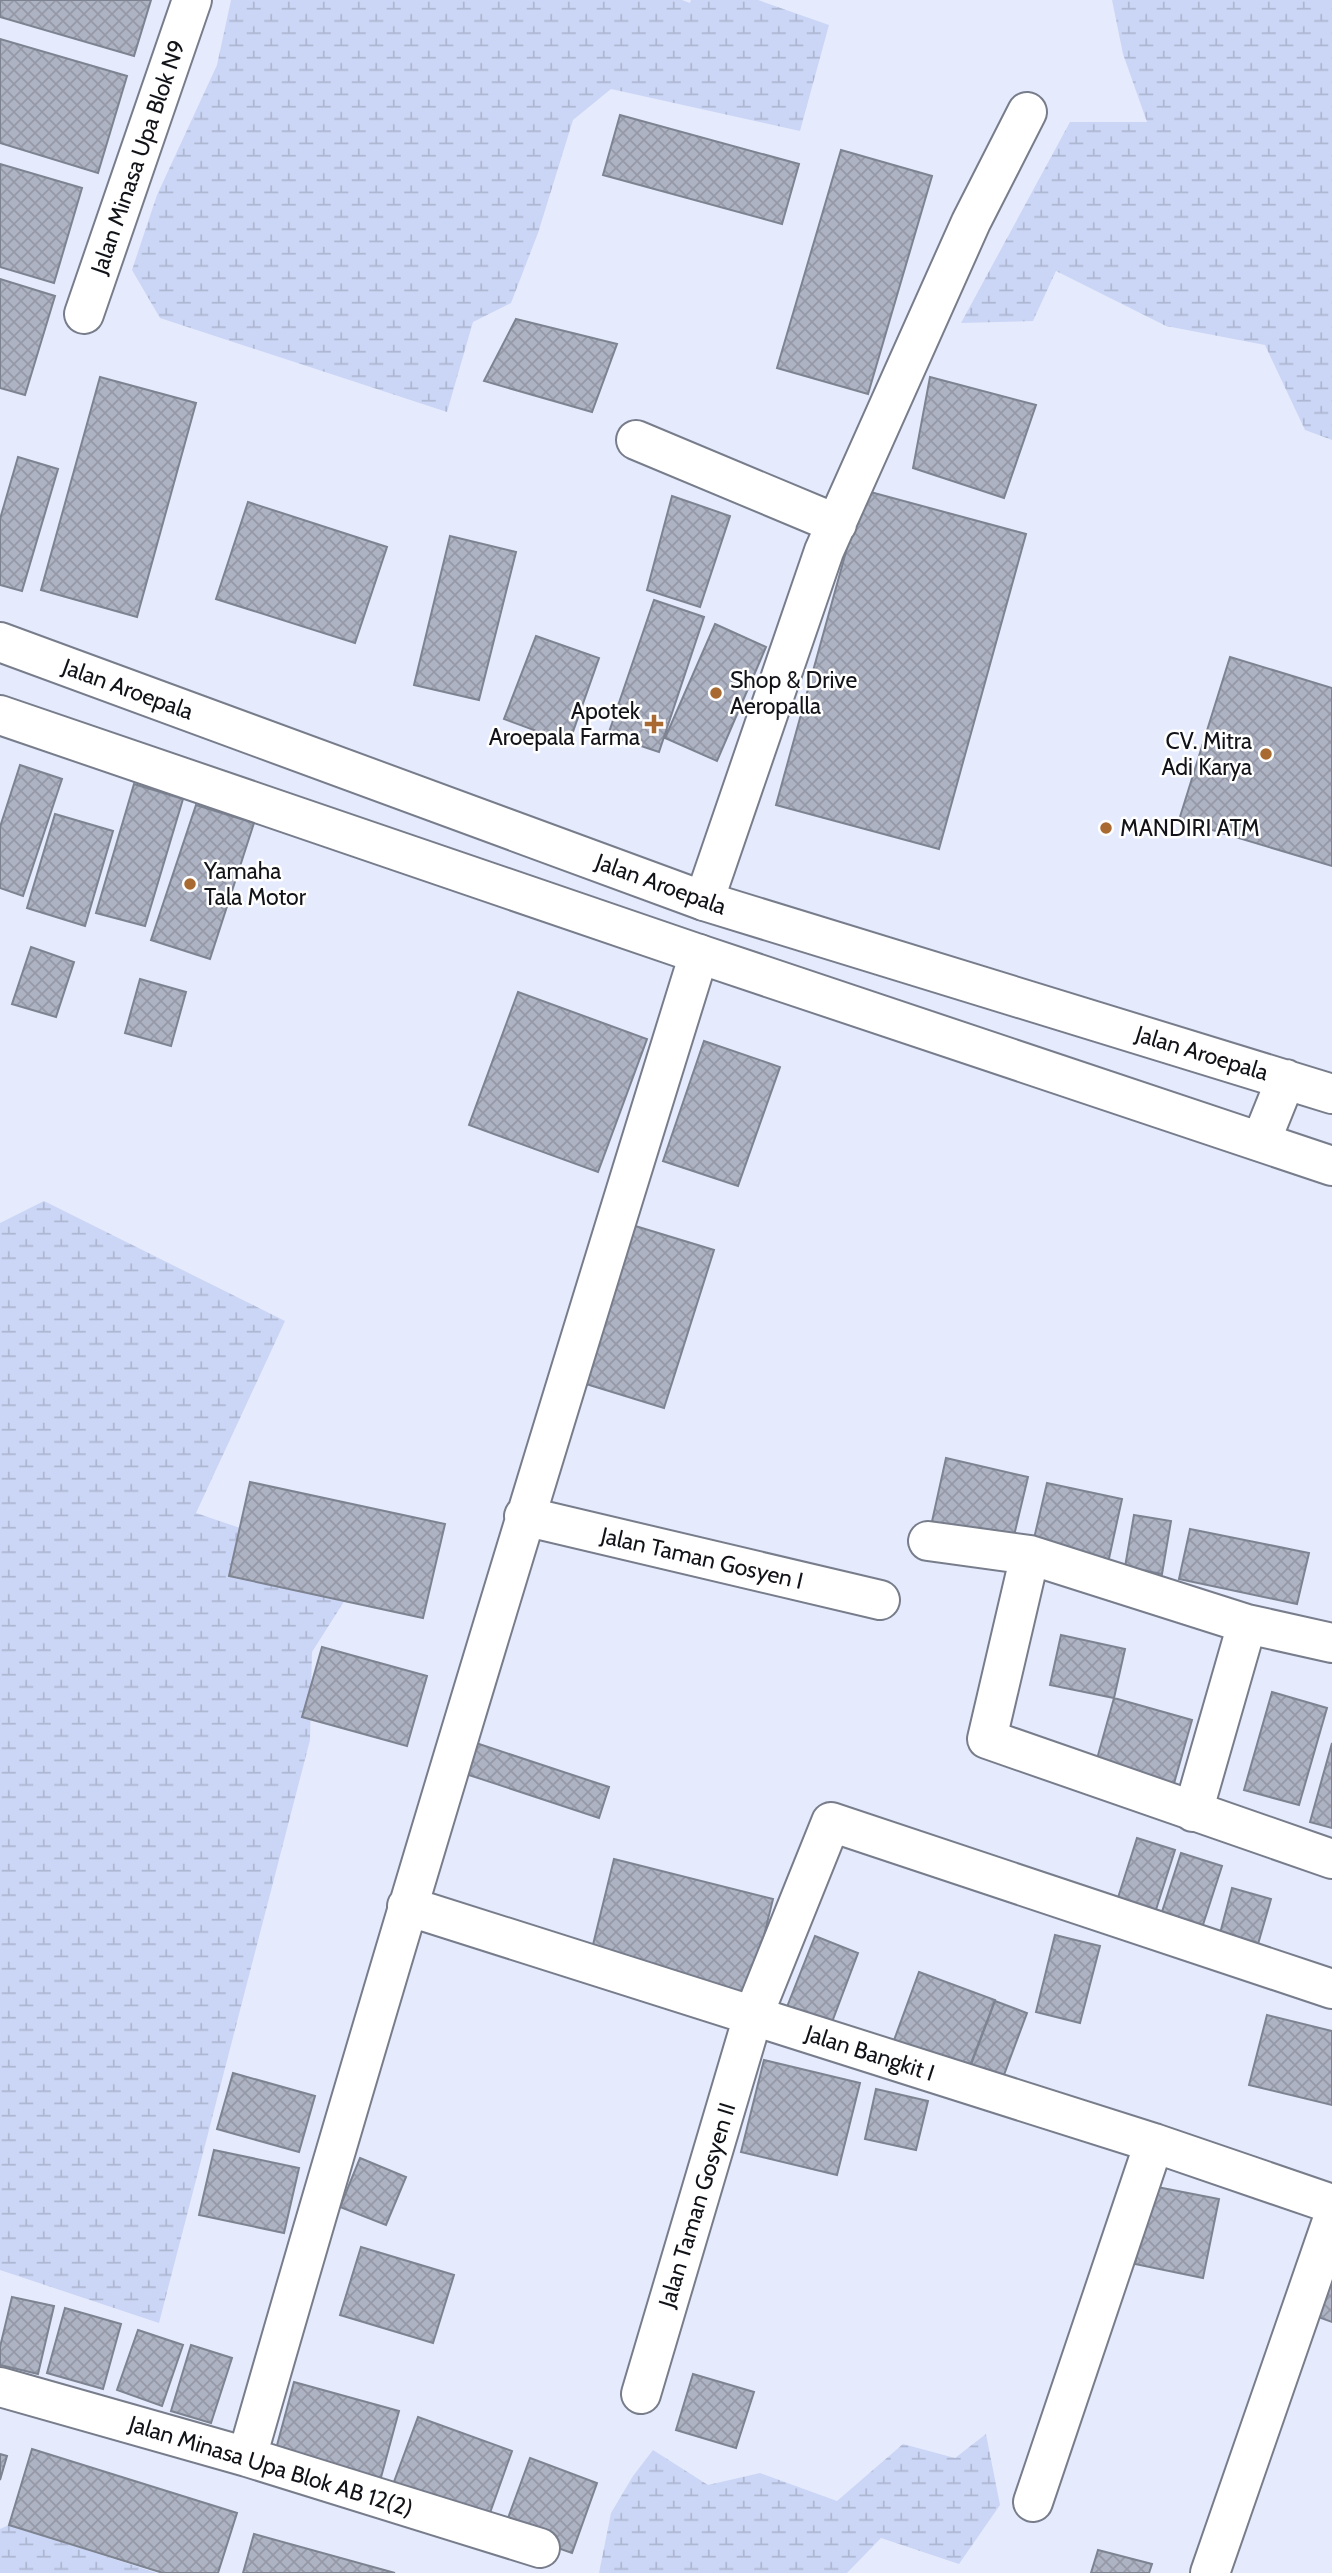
<svg xmlns="http://www.w3.org/2000/svg" width="1332" height="2573" viewBox="0 0 1332 2573" font-family="Cabin,sans-serif">
	<style>
		.wetland { fill: url(#wetland-marsh) }
		.building { fill: url(#building-cross-hatch); stroke: #7d8391; stroke-width: 2 }
		.lines { fill: none; stroke-linecap: round; stroke-linejoin: round }
		.minor-casing { stroke: #787d8c; stroke-width: 42 }
		.primary-casing { stroke: #787d8c; stroke-width: 42 }
		.minor { stroke: #fff; stroke-width: 38 }
		.primary { stroke: #fff; stroke-width: 38 }
		.poi-dot { fill: #a96a31; stroke: #fff; stroke-width: 2.5 }
		.labels { text-anchor: middle; stroke-width: 5; stroke-linejoin: round; paint-order: stroke }
		.street-label { font-size: 23px; fill: #111318; stroke: #fff }
		.poi-label { font-size: 23px; fill: #111318; stroke: #fff; text-anchor: start }
	</style>
	<defs>
		<pattern id="wetland-marsh" width="20" height="14" patternUnits="userSpaceOnUse" patternTransform="scale(1.75)"><rect width="20" height="14" fill="#cbd6f6"/><path d="M1 5h8M5 5V1M11 12h8M15 12V8" fill="none" stroke="#adb7d2"/></pattern>
		<pattern id="building-cross-hatch" width="8" height="8" patternUnits="userSpaceOnUse" patternTransform="scale(1.75)"><rect width="8" height="8" fill="#aeb3c3"/><path d="M0 0l8 8M0 8l8-8" fill="none" stroke="#9599a7"/></pattern>
	</defs>
	<rect width="100%" height="100%" fill="#e5ebfc"/>
	<path class="wetland" d="M231,0h451l8,3 1,-3h67l71,25 -29,106 -189,-42 -38,31 -35,113 -27,70 -38,19 -26,90 -287,-94 -28,-48 25,-75 60,-130z
		M1112,0h220v440l-27,-10 -40,-85 -99,-19 -110,-55 -23,50 -72,2 109,-201h77l-24,-68z
		M44,1201l241,120 -89,192 168,57 -52,82 -2,88 -151,583 -159,-53v-1047z
		M986,2434l14,71 -41,59 -78,-26 -34,35h-248l12,-60 22,-37 20,-26 55,35 52,-12 77,28 66,-57 52,14z
		M9,2525l148,48h-157v-44z"/>
	<path class="building" d="M0,0h151l-17,56 -134,-39z
		M0,39l127,37 -29,97 -98,-30z
		M620,115l179,49 -17,60 -179,-49z
		M841,150l91,26 -64,218 -91,-26z
		M0,164l82,24 -28,95 -54,-16z
		M0,279l55,17 -30,99 -25,-7z
		M516,319l101,25 -25,68 -108,-31z
		M100,377l96,26 -59,214 -96,-27z
		M930,377l106,28 -32,93 -91,-30z
		M18,457l40,12 -36,122 -22,-6v-66z
		M863,490l163,44 -87,315 -163,-44z
		M672,496l58,20 -30,91 -53,-17z
		M248,502l139,45 -32,96 -139,-44z
		M450,536l66,16 -37,148 -65,-15z
		M654,600l50,17 -45,135 -51,-17z
		M715,624l51,23 -49,114 -52,-23z
		M536,636l63,22 -30,85 -65,-24z
		M1230,657l102,31v178l-153,-46z
		M20,765l42,14 -39,117 -23,-8v-61z
		M134,784l49,15 -38,127 -49,-13z
		M196,805l58,18 -44,136 -59,-19z
		M55,814l58,17 -28,95 -58,-18z
		M31,947l43,15 -18,55 -44,-13z
		M140,979l46,13 -15,54 -46,-13z
		M518,992l129,47 -49,133 -129,-47z
		M704,1041l76,26 -42,119 -75,-25z
		M632,1225l82,25 -50,158 -81,-25z
		M946,1458l82,19 -16,67 -81,-18z
		M250,1482l195,42 -22,94 -194,-42z
		M1047,1483l75,16 -14,64 -76,-16z
		M1134,1515l37,6 -9,53 -37,-7z
		M1190,1529l119,24 -12,51 -118,-25z
		M1061,1635l64,14 -11,49 -64,-13z
		M322,1647l105,29 -20,70 -105,-29z
		M1272,1692l55,16 -28,97 -55,-15z
		M1114,1698l78,22 -19,67 -78,-21z
		M476,1743l133,44 -10,31 -133,-44z
		M1332,1743v85l-22,-6z
		M1137,1838l38,12 -22,69 -38,-12z
		M1181,1853l41,13 -22,68 -41,-13z
		M614,1859l159,40 -24,98 -159,-40z
		M1232,1888l39,11 -15,52 -38,-10z
		M1055,1935l45,11 -20,77 -44,-11z
		M815,1936l43,17 -29,77 -44,-18z
		M919,1972l76,28 -27,71 -75,-28z
		M995,2001l32,12 -29,78 -32,-13z
		M1267,2015l65,16v74l-83,-20z
		M764,2060l96,23 -23,92 -96,-23z
		M233,2073l82,23 -16,56 -82,-23z
		M876,2089l52,12 -12,49 -51,-11z
		M214,2150l85,18 -15,65 -85,-18z
		M360,2158l46,19 -20,48 -46,-18z
		M1152,2186l67,13 -16,79 -68,-14z
		M361,2247l93,28 -21,68 -93,-28z
		M1332,2275v47l-14,-5z
		M12,2297l42,9 -16,68 -38,-9v-18z
		M65,2308l56,16 -18,65 -56,-16z
		M138,2330l45,15 -21,61 -45,-16z
		M191,2345l41,13 -21,65 -40,-12z
		M693,2374l61,18 -18,56 -60,-18z
		M294,2382l105,29 -22,81 -105,-28z
		M418,2417l94,34 -26,73 -95,-34z
		M32,2449l205,64 -19,60h-55l-154,-48z
		M0,2454l7,2 -7,24z
		M530,2458l67,25 -25,70 -68,-24z
		M254,2534l141,39h-152z
		M1098,2550l54,14 -3,9h-58z"/>
	<g class="lines">
		<g class="minor-casing">
			<path id="minor" d="M84,314l108,-314
				M636,440l201,84
				M704,901l120,-350 147,-329 56,-110
				M524,1516l356,84
				M928,1541l102,14 217,69 85,19
				M1030,1555l-43,184 345,120
				M1193,1812l54,-188
				M407,1906l747,237 178,61
				M0,2387l247,70 293,91
				M641,2394l112,-378 78,-194 501,167
				M247,2457c144,-503 297,-1004 452,-1503
				M1033,2502l121,-359
				M1210,2573l122,-352"/>
		</g>
		<g class="primary-casing">
			<path id="primary" d="M0,642l704,259 628,193
				M0,715l699,239 633,212
				M1261,1141l25,-62"/>
		</g>
		<use href="#minor" class="minor"/>
		<use href="#primary" class="primary"/>
	</g>
	<g class="poi-dot">
		<circle cx="716" cy="693" r="7"/>
		<path d="M650.5 713.5h7v7h7v7h-7v7h-7v-7h-7v-7h7z"/>
		<circle cx="1266" cy="754" r="7"/>
		<circle cx="1106" cy="828" r="7"/>
		<circle cx="190" cy="884" r="7"/>
	</g>
	<g class="labels">
		<g class="street-label">
			<text transform="translate(138 157) rotate(-71)" y="8">Jalan Minasa Upa Blok N9</text>
			<text transform="translate(128 689) rotate(20)" y="8">Jalan Aroepala</text>
			<text transform="translate(661 884) rotate(20)" y="8">Jalan Aroepala</text>
			<text transform="translate(1202 1053) rotate(17)" y="8">Jalan Aroepala</text>
			<text transform="translate(702 1558) rotate(13)" y="8">Jalan Taman Gosyen I</text>
			<text transform="translate(870 2053) rotate(18)" y="8">Jalan Bangkit I</text>
			<text transform="translate(697 2205) rotate(-73)" y="8">Jalan Taman Gosyen II</text>
			<text transform="translate(271 2466) rotate(17)" y="8">Jalan Minasa Upa Blok AB 12(2)</text>
		</g>
		<g class="poi-label">
			<text x="730" y="688">Shop &amp; Drive<tspan x="730" dy="26">Aeropalla</tspan></text>
			<text x="640" y="719" text-anchor="end">Apotek<tspan x="640" dy="26">Aroepala Farma</tspan></text>
			<text x="1252" y="749" text-anchor="end">CV. Mitra<tspan x="1252" dy="26">Adi Karya</tspan></text>
			<text x="1120" y="836">MANDIRI ATM</text>
			<text x="204" y="879">Yamaha<tspan x="204" dy="26">Tala Motor</tspan></text>
		</g>
	</g>
</svg>
